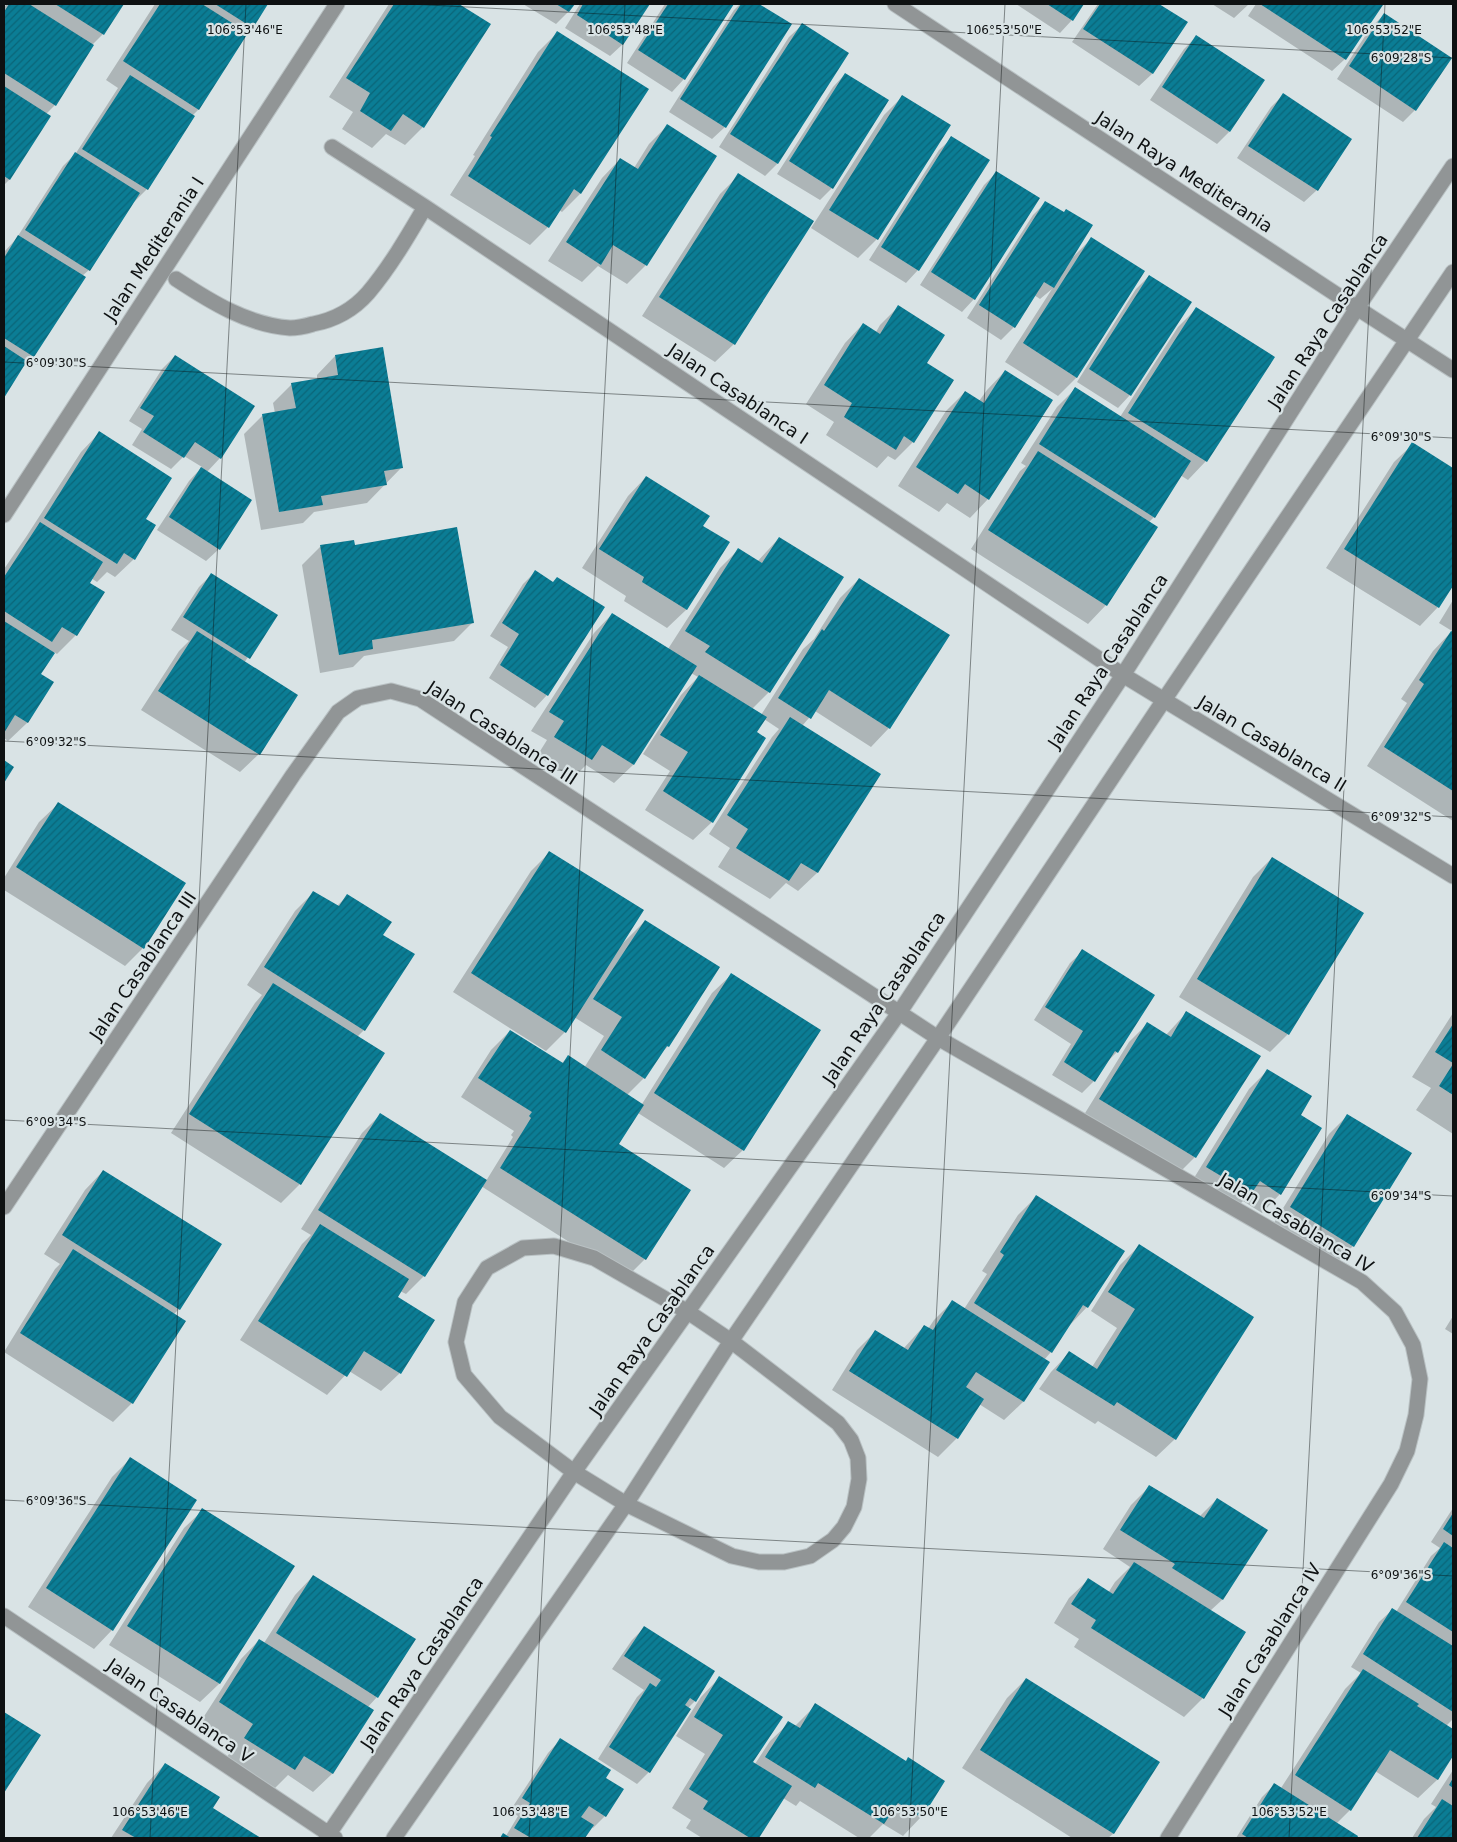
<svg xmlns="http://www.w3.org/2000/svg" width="1457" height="1842" viewBox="0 0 1457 1842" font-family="'DejaVu Sans',sans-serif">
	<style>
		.shadow { fill: #0003 }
		.building { fill: url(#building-hatch) }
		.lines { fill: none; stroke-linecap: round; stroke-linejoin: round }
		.street-casing { stroke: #b9c1c3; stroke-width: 17 }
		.street { stroke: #919596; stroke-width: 15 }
		.ticks { fill: none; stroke: #0e1112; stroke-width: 1; stroke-opacity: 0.45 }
		.labels { text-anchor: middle; stroke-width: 4.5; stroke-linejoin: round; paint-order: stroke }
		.street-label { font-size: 18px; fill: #0e1112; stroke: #d9e3e5 }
		.ticks-label { font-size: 12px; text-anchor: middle; fill: #0e1112; stroke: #d9e3e5; stroke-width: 4.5; stroke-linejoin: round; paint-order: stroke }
	</style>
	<defs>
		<pattern id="building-hatch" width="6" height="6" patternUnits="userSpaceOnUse" patternTransform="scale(1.25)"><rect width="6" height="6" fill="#0b7d95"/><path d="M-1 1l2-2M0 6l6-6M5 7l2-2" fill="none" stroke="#0a6578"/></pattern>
	</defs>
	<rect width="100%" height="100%" fill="#d9e3e5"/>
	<path class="shadow" d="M7,4h116l-20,30 -11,11 -37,60 -9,9 3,3 -40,63 -5,5v-178z
		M155,4h112l-15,23 -6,6 -48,77 -6,6 2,1 -47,72 -13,13 -1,-1 -44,69 -7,6 -48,80 -13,13 -17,26v-143l12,-13 47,-73 13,-13 42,-65 -12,-8z
		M389,4h67l33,20 -66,103 -18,18 -19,-11 -14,14 -30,-19 11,-17 -24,-15z
		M523,4h50l-5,8 -12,12z
		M580,4h68l-25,40 -13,12 -45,-28z
		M665,4h67l-48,75 -12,13 -45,-29z
		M740,4h17l33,20 -65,103 -13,12 -43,-27 65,-102z
		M1016,4h67l-11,16 -12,13z
		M1098,4h59l29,19 -34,51 -13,12 -67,-44z
		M1212,4h37l-15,14z
		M1256,4h122l3,1 -36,54 -13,12 -84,-55z
		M1384,15l31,95 -12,12 -66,-43 34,-52z
		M802,25l-24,138 -13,13 -46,-29 70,-110z
		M557,33l24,160 -19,19 -3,-2 -11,17 -18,18 -80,-50 25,-39 -2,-1 65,-103z
		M1196,37l33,95 -12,12 -67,-44 34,-51z
		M845,74l-13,114 -12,12 -43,-26 56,-87z
		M1283,95l34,95 -13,12 -67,-44 34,-51z
		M903,96l46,30 -72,113 -19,19 -47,-30 73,-113z
		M667,126l49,30 -70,109 -19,19 -29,-18 -16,16 -34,-21 54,-83 18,-19 14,9 15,-24z
		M952,138l-34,132 -12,13 -37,-23 70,-110z
		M996,173l-22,126 -12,13 -42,-27 64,-100z
		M739,175l-5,169 -19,18 -73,-46 78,-122z
		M1045,203l28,54 18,-18 -14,138 -19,19 -53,-34 47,-73 -12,10 -6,-4 -20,32 -13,13 -34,-22 66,-103z
		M1149,276l-19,119 -12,13 -41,-26 59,-93z
		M898,307l28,56 -13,79 -18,18 -7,-4 -11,12 -51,-33 8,-13 -28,-18 39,-61 18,-19 13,8 4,-7z
		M1196,309l77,48 -67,104 -18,19 -8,-5 -26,42 -5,5 -43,83 -18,19 -117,-75 49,-78 6,-5 -5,-3 36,-56 18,-18 45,28 58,-90z
		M175,356l45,102 -13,14 12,77 -13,12 -49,-31 32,-49 13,-14 -18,-11 -13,13 -39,-24 10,-16 -13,-8 33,-52z
		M335,356l67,111 -35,36 -53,9 -11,11 -42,7 -17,-96 19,-19 12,-2 -2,-10 19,-19 25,-4v-5z
		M1005,371l-17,128 -18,19 -23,-15 -8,9 -41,-26 48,-75 19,-19 14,9 8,-11z
		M99,433l45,86 -10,40 -19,18 -8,-5 -10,10 -6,-4 -2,5 -13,52 -19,19 -3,-2 -15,23 13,8 -25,40 -19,18 -4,-3v-169l22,-32 55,-85z
		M1413,444l40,25v115l-15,23 -18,19 -94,-58 68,-106z
		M646,477l56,49 26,17 -42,67 -19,18 -43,-27 2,-5 -44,-28 46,-72z
		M779,538l-10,154 -17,17 9,6 42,-66 11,-10 26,-41 19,-19 30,149 -18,19 -56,-36 -13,15 77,49 -62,98 -19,18 -12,-8 -16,16 -52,-32 12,-19 -21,-14 63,-97 7,-8 -15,-10 -9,14 -43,89 -19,18 -48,-30 25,-39 -27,-17 38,-59 17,-18 -7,-4 -58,92 -19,18 -28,-18 -13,13 -36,-22 10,-16 -16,-9 63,-98 18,-19 56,35 52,-81 18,-18 19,12z
		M320,547h34l118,76 -18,18 -90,15 -11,11 -33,6 -18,-108z
		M535,572l12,123 -12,13 -46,-30 19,-31 -18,-11 33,-52z
		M211,575l65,40 -32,48 15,91 -19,18 -99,-62 38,-59 10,-10 -18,-11 28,-43z
		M1453,600v221l-86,-55 40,-63 -6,-4 32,-48 19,-20 -13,-8z
		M58,804l85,144 -18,18 -121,-76v-12l35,-56z
		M549,853l73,91 23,-23 23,125 -9,9 -15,23 -17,17 15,9 70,-111 19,-18 12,175 -19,18 -86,-55 -21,32 72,45 -44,69 -19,19 -145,-92 -57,90 -18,18 -6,-3 -4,7 4,75 -19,18 -32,-20 -22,24 -87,-55 62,-96 9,-9 -10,-6 61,-96 18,-18 106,66 27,-44 -2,-2 3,-4 -53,-34 30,-47 19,-19 51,33 7,-7 16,11 20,-32 -30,-19 -9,15 -19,19 -93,-59 78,-121z
		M1272,858l16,176 -18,18 -91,-55 74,-120z
		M314,892l23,14 11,-11 34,40 -18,95 -7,7 -57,147 -19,19 -110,-70 84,-130 7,-8 -15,-10 48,-74z
		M1083,951l34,101 -11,11 -12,18 -12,12 -30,-18 19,-31 -37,-24 36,-57z
		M1187,1012l8,145 -19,19 -94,-58 47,-76 18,-18 19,11z
		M1453,1013v121l-37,-24 15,-22 -19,-11z
		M1268,1070l31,45 -19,79 -18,19 -19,-12 -11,11 -43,-26 60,-97z
		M1347,1116l6,130 -19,19 -62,-39 57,-92z
		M103,1171l76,138 -5,5 11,7 -53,82 -19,19 -109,-70 51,-83 5,-5 -16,-10 41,-64z
		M1036,1197l51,110 -18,19 -18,26 -7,8 4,2 -25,40 -19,18 -25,-16 -22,34 -19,19 -106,-67 25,-40 18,-18 28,17 21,-23 4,3 6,-9 18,-18 12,7 23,-35 -5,-3 36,-56z
		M1139,1246l36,193 -19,18 -58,-36 -3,3 -56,-35 12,-17 18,-19 23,14 25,-39 -26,-17 29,-46z
		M1453,1316v18l-8,-5z
		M130,1459l-18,171 -18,19 -66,-42 84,-130z
		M1150,1486l49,31 18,-18 49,31 -44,70 -12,11 34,22 -41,65 -19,19 -110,-70 5,-8 -25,-16 15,-25 19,-18 20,13 7,-11 15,-15 -27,-18 28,-44z
		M1453,1508v211l-7,7 7,5v23l-16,26 -19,18 -43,-27 -25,39 -13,13 20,13 -2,2h-119l26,-41 13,-13 6,4 64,-99 16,-16 -10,-6 28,-45 13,-12 4,2 35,-56 9,-8 -9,-6z
		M203,1510l90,57 -74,117 -19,18 -91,-57 75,-117z
		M313,1576l64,121 -10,11 5,3 -40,63 -19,18 -25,-17 -13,13 -48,-31 9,-14 -35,-22 40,-62 18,-19 5,3 31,-48z
		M644,1628l51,73 -7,7 -39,64 -12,12 -39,-25 39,-62 7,-7 -32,-21 20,-29z
		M719,1678l32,84 4,2 15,-23 19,-18 6,3 21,-21 89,57 39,19 -23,36 -18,19 -20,-12 -14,14h-10l-59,-37 -4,5 -13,-8 -26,40h-55l-16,-10 5,-8 -19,-12 33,-54 -29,-18 25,-39z
		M1026,1679l132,83 -45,72 -5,4h-36l-110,-70 45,-70z
		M4,1713l35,23 -35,55z
		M560,1740l45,38v38l-12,12 -2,-1 -7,11h-84l3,-3 3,1 12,-20 -8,-5 38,-58z
		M165,1764l47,44 47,30h-148l36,-55z
		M1453,1770v68h-41l12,-19 12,-12 -5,-3z"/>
	<path class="building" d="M9,4h20l65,41 -38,61 -52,-33v-61z
		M55,4h69l-20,31z
		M160,4h42l46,29 -49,77 -76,-49z
		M215,4h53l-15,24z
		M394,4h65l32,20 -67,104 -21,-14 -12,17 -31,-20 10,-18 -24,-15z
		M556,4h19l-6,8z
		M583,4h67l-27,41 -46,-30z
		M668,4h66l-49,76 -47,-30z
		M741,4h18l33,20 -66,104 -46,-29z
		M1047,4h37l-11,17z
		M1100,4h59l29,18 -35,52 -70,-45z
		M1260,4h121l2,1 -37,55z
		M1384,13l68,45 -36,53 -67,-45z
		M802,23l47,30 -71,111 -48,-30z
		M557,31l92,58 -68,105 -7,-5 -25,39 -81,-52 24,-39 -2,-1z
		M1196,35l69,45 -35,52 -68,-45z
		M845,73l44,27 -56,89 -44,-28z
		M130,75l65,41 -47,74 -66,-41z
		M4,86l47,30 -41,64 -6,-4z
		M1283,93l69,46 -34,52 -70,-45z
		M902,95l49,30 -73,115 -49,-30z
		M667,124l50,32 -70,110 -34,-21 -12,20 -35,-23 54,-84 18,11z
		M951,136l39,24 -71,111 -38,-24z
		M75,152l65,41 -50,78 -65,-41z
		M996,171l44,27 -65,102 -44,-28z
		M738,173l76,48 -79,124 -76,-48z
		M1045,201l19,11 2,-3 27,16 -39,63 -10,-6 -29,46 -36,-23z
		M18,235l68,42 -52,80 -30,-19v-80z
		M1091,237l54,34 -68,107 -54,-35z
		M1149,275l43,27 -61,94 -42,-27z
		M898,305l47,30 -18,28 27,17 -40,63 -10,-7 -8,14 -52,-33 8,-14 -28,-18 39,-62 17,11z
		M1196,307l79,50 -68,105 -79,-49z
		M4,346l23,15 -23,37z
		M383,347l20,121 -19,3 3,14 -66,11 2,9 -44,7 -17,-98 34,-6 -5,-25 47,-8 -3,-20z
		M175,355l80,51 -34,53 -26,-17 -11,16 -41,-26 11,-16 -14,-8z
		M1005,370l48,30 -64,100 -24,-16 -7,10 -42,-27 49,-76 19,12z
		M1075,387l116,74 -36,57 -116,-74z
		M99,431l73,47 -26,41 10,6 -21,35 -11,-7 -7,11 -73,-46z
		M1412,442l41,26v118l-14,22 -95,-59z
		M1038,451l120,76 -51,79 -119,-76z
		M201,467l51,33 -32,50 -51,-33z
		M646,476l64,40 -7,10 27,16 -43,68 -45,-28 2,-5 -45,-28z
		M40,522l63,40 -13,21 15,9 -28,44 -15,-9 -10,15 -48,-31v-34z
		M457,527l17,96 -102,17 1,9 -34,6 -19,-110 34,-5 1,5z
		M779,537l65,40 -74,116 -65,-41 5,-6 -25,-15 53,-83 24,15z
		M535,570l18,12 4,-5 48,30 -57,89 -48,-31 19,-31 -17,-11z
		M211,573l67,42 -28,44 -67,-42z
		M859,578l91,57 -60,94 -61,-39 -18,29 -33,-21 44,-69 2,2z
		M612,613l85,53 -63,99 -32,-20 -10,15 -38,-23 10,-16 -15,-9z
		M4,621l51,32 -14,21 13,8 -26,41 -13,-8 -11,18z
		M197,631l101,64 -38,60 -102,-64z
		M1451,631l2,1v159l-69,-44 40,-63 -5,-4z
		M699,675l68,42 -10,15 9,6 -53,85 -50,-32 25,-39 -28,-17z
		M790,717l91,57 -63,99 -17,-10 -12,18 -53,-33 12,-19 -21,-14z
		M4,760l10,7 -10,16z
		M58,802l128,81 -42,66 -128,-82z
		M549,851l95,59 -78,123 -95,-60z
		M1272,857l92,56 -75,122 -92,-56z
		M313,891l26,15 8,-12 45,28 -9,13 32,19 -50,77 -101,-64z
		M645,920l75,47 -51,80 -2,-1 -22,33 -44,-29 21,-33 -29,-18z
		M1082,949l73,46 -37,58 -3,-2 -20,31 -31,-20 19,-31 -38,-24z
		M731,973l90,57 -77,121 -90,-58z
		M273,983l112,70 -84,132 -112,-71z
		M1186,1011l75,45 -65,102 -97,-59 48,-77 24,15z
		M1453,1024v39l-18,-11z
		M510,1030l53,33 5,-8 76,50 -25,39 72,46 -45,70 -146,-92 31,-50 -2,-2 3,-4 -54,-34z
		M1453,1064v31l-14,-9z
		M1267,1069l45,27 -11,19 21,13 -41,67 -21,-14 -9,13 -45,-27z
		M380,1113l107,67 -62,97 -107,-67z
		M1347,1114l65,39 -58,94 -64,-40z
		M103,1170l119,74 -42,66 -118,-75z
		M1036,1195l89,56 -37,57 -5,-3 -31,48 -78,-50 30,-48 -4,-3z
		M320,1224l89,55 -11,18 37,23 -34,54 -37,-23 -17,26 -89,-56z
		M1139,1244l115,73 -78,123 -59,-38 -3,4 -58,-36 13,-19 28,18 38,-60 -27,-17z
		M73,1249l113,72 -53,83 -113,-71z
		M952,1300l98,62 -26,40 -48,-30 -10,15 18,12 -26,40 -109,-68 26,-41 33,20 16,-25 9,5z
		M130,1457l67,43 -84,131 -67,-43z
		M1149,1485l55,33 13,-20 51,32 -45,70 -51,-32 3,-4 -55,-34z
		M202,1508l93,58 -75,118 -93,-58z
		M1453,1513v23l-10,-7z
		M1444,1542l9,6v84l-47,-30z
		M1134,1562l112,70 -42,67 -113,-71 5,-8 -25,-16 17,-26 25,16z
		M313,1575l103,64 -38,59 -102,-65z
		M1392,1608l61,38v66l-90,-58z
		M644,1626l71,45 -19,31 -6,-4 -5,7 6,4 -41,64 -41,-26 41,-64 6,4 5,-7 -37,-24z
		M259,1639l115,71 -41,64 -29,-18 -9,14 -51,-32 9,-14 -34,-22z
		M1363,1669l56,35 -2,2 36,23v27l-15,24 -48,-30 -39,61 -56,-36z
		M719,1676l64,41 -30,45 39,24 -33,52h-9l-47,-29 5,-8 -19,-12 34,-54 -29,-18z
		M1026,1678l134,84 -46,72 -134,-84z
		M815,1703l91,58 2,-4 37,24 -23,37 -24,-15 -14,21 -66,-41 -3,5 -50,-31 23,-36 12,7z
		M4,1712l37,23 -37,58z
		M560,1738l51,32 -5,8 18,11 -18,28 -17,-11 -8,11 13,8 -9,13h-54l-17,-10 16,-25 -8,-5z
		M165,1763l55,34 -7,11 48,30h-125l-14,-8z
		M1453,1778v10l-4,-3z
		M1274,1783l84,53 -1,2h-109l-6,-4z
		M1442,1799l11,7v32h-36z
		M503,1833l8,5h-11z"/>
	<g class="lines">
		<g class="street-casing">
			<path id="street" d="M895,4l462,304 96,62
				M332,147l93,60 698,468 330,201
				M176,279c35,23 72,46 114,49 7,0 16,-2 23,-4 21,-4 41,-15 55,-31 22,-26 40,-57 57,-86
				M4,515l333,-511
				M4,1207l289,-432 45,-63 20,-14 33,-7 29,8 518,339 424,244 33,30 18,33 7,34 -4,36 -9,36 -16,33 -223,354
				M554,1246l40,12 94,54 43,29 107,82 13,17 7,18 1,21 -5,28 -10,20 -11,13 -23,16 -26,6h-25l-27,-6 -106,-52 -52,-32 -74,-55 -36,-42 -8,-33 9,-40 22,-34 36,-20z
				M4,1616l331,222
				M326,1838l248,-366 325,-459 224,-338 234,-367 96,-142
				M394,1838l232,-334 105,-163 207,-303 226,-338 289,-428"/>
		</g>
		<use href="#street" class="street"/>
	</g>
	<path class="ticks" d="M409,4l1044,54M4,362l1449,76M4,741l1449,76M4,1120l1449,76M4,1500l1449,76M150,1838l96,-1834M529,1838l96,-1834M909,1838l96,-1834M1289,1838l96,-1834"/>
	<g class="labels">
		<g class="street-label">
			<text transform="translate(1184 172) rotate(33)" y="6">Jalan Raya Mediterania</text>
			<text transform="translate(154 249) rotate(-57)" y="6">Jalan Mediterania I</text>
			<text transform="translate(1328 321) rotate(-57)" y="6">Jalan Raya Casablanca</text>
			<text transform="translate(738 394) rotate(34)" y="6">Jalan Casablanca I</text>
			<text transform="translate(1108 661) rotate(-57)" y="6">Jalan Raya Casablanca</text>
			<text transform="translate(502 733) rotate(33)" y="6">Jalan Casablanca III</text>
			<text transform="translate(1272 744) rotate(31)" y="6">Jalan Casablanca II</text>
			<text transform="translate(143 966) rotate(-56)" y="6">Jalan Casablanca III</text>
			<text transform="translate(884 998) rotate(-56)" y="6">Jalan Raya Casablanca</text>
			<text transform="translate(1296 1223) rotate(31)" y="6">Jalan Casablanca IV</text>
			<text transform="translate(652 1330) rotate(-55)" y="6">Jalan Raya Casablanca</text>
			<text transform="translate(1270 1640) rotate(-58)" y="6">Jalan Casablanca IV</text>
			<text transform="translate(422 1663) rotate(-56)" y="6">Jalan Raya Casablanca</text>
			<text transform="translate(180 1711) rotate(34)" y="6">Jalan Casablanca V</text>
		</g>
	</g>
	<g class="ticks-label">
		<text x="245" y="34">106°53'46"E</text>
		<text x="625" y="34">106°53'48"E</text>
		<text x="1004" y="34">106°53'50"E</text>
		<text x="1384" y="34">106°53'52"E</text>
		<text x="1401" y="62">6°09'28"S</text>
		<text x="56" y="367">6°09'30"S</text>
		<text x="1401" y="441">6°09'30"S</text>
		<text x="56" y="746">6°09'32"S</text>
		<text x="1401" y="821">6°09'32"S</text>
		<text x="56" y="1126">6°09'34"S</text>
		<text x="1401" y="1200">6°09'34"S</text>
		<text x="56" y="1505">6°09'36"S</text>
		<text x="1401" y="1579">6°09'36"S</text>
		<text x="150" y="1816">106°53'46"E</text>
		<text x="530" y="1816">106°53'48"E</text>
		<text x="910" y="1816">106°53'50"E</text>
		<text x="1289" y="1816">106°53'52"E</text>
	</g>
	<rect width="1457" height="1842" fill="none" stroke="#0e1112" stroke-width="10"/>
</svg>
